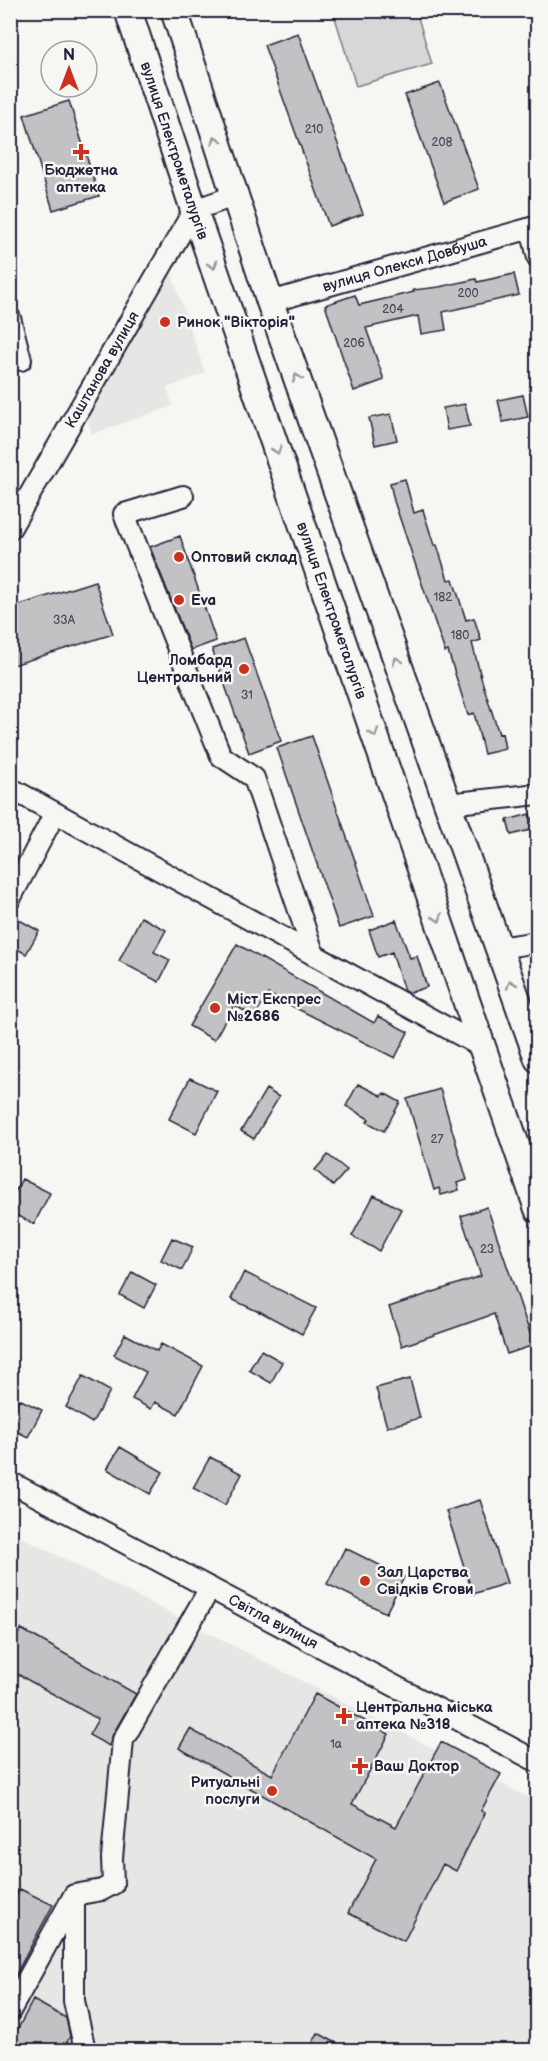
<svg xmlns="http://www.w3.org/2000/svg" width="548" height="2061" viewBox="0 0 548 2061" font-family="'Balsamiq Sans',sans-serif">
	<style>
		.built { fill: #e6e6e4 }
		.green { fill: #d7d7d7; stroke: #7c7c89; stroke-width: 1.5 }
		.building { fill: #c2c2c4; stroke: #22223b; stroke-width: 1.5 }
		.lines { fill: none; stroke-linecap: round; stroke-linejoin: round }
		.minor-casing { stroke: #22223b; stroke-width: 24 }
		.major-casing { stroke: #22223b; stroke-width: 30 }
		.minor { stroke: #f6f6f2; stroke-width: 20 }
		.major { stroke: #f6f6f2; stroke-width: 26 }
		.oneway { stroke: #9797a0 }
		.poi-dot { fill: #c8321e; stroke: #f6f6f2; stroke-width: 2 }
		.labels { text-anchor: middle; stroke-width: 5; stroke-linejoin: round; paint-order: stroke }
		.number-label { font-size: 12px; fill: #4a4a5d }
		.street-label { font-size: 15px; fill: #22223b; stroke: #f6f6f2 }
		.poi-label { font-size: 15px; font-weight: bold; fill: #22223b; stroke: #f6f6f2; text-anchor: start }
	</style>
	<rect width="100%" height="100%" fill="#f6f6f2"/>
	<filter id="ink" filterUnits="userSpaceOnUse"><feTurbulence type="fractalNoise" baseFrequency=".0167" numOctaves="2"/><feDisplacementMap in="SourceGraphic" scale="12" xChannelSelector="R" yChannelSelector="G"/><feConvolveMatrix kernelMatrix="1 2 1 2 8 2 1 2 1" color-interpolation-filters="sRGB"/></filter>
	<g filter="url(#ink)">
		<path class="built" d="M171,272l34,101 -38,15 6,18 -81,28 -5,-18z
			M10,1531l527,271v248h-526z"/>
		<path class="green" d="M333,11h83l16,53 -76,22z"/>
		<path class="building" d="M298,33l65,181 -34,12 -65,-181z
			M440,83l39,106 -35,13 -39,-107z
			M69,101l30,95 -46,14 -29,-95z
			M514,274l5,21 -76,17 3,18 -25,4 -3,-18 -52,12 18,52 -30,11 -29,-86 30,-10 4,10 55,-13 -1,-2 26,-3 37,-8 1,3z
			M523,395l5,22 -25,5 -5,-22z
			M465,404l5,22 -23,4 -4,-22z
			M391,414l6,26 -22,5 -6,-27z
			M405,479l9,34 9,-3 11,35h3l11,35 5,-1 13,41 8,-2 7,22 -9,3 10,38 17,53 3,-1 3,16 -21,5 -10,-41 -6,2 -20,-64 -3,1 -51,-151 -4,-18z
			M180,536l36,105 -25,9 -41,-103z
			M95,581l18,53 -103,32v-58z
			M244,638l37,103 -32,12 -37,-104z
			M312,736l62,180 -35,12 -62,-180z
			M530,814l4,15 -23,6 -4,-15z
			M141,917l25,13 -12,22 16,8 -11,22 -40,-21z
			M16,918l23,13 -13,23 -16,-9v-18z
			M396,920l14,38 7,-2 10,31 -18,6 -5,-2 -12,-39 -14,5 -9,-27z
			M237,944l137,79 4,-7 30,16 -13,26 -127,-64 -13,23 -21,-12 -20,35 -25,-14z
			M190,1078l27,13 -21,42 -27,-14z
			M358,1084l24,12 2,-3 16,9 -16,29 -17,-9 2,-3 -23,-13z
			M266,1089l13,8 -25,42 -13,-8z
			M440,1089l27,91 -10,3 2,7 -18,5 -2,-7 -5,2 -27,-91z
			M328,1155l19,15 -14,16 -18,-16z
			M22,1179l28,14 -16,31 -24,-12v-11z
			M374,1195l27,14 -22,42 -27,-15z
			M487,1207l47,138 -27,9 -13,-40 -92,32 -13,-39 92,-31 -20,-60z
			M172,1238l21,9 -11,23 -21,-10z
			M132,1272l24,13 -12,23 -24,-13z
			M244,1272l72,36 -14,26 -43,-23v1l-28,-13z
			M125,1334l32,17 4,-7 42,22 -25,48 -23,-12 -4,7 -19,-10 14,-27 -32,-17z
			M261,1350l21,12 -11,21 -22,-13z
			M83,1376l27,15 -18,32 -26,-16z
			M410,1379l10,39 -33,9 -11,-39z
			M19,1399l23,11 -14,27 -18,-9v-12z
			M120,1447l43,25 -13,22 -43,-25z
			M210,1457l32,17 -17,31 -32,-17z
			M480,1500l27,83 -34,11 -27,-83z
			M345,1548l59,29 -18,36 -59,-29z
			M21,1629l115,65 -23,40 -4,12 -20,-11 9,-16 -88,-49v-22z
			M315,1694l74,40 -37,70 44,23 45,-85 60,32 -20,37 4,2 -29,58 -13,-7 -39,77 -56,-28 28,-54 -197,-111 11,-19 82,46z
			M20,1889l33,16 -43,80v-77z
			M33,2000l33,18 4,18 -7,14h-53v-6z
			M318,2033l31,17h-40z"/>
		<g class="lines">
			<g class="minor-casing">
				<g id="minor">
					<path d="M531,228l7,30"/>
					<path id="s1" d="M270,302l268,-76"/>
					<path d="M10,318l11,42"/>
					<path d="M183,496l-59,18 97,242 33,22 60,177"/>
					<path id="s2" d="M10,529l184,-319 40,-14"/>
					<path d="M10,788l472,259"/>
					<path d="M448,804l90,-10"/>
					<path d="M10,899l45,-86"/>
					<path d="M499,948l39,-6"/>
					<path id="s3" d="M10,1482l528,280"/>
					<path d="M74,1898v103l11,49"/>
					<path d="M10,2011l64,-116 28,-5 11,-6 -1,-26 11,-118 87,-152"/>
				</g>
			</g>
			<g class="major-casing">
				<g id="major">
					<path id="s4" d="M128,10l66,200 344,999"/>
					<path d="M174,10l96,292 268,757"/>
				</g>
			</g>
			<use href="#minor" class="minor"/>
			<use href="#major" class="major"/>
		</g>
		<defs><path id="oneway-chevron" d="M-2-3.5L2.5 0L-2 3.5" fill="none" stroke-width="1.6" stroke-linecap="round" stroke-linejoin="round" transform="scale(1.5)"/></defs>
		<g class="oneway">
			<use href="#oneway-chevron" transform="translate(216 140) rotate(-108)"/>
			<use href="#oneway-chevron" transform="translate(213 265) rotate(71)"/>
			<use href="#oneway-chevron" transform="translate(297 378) rotate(-110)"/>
			<use href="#oneway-chevron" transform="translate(277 450) rotate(71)"/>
			<use href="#oneway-chevron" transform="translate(397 661) rotate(-110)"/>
			<use href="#oneway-chevron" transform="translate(374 733) rotate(71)"/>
			<use href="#oneway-chevron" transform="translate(438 918) rotate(71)"/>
			<use href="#oneway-chevron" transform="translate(511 984) rotate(-109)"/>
		</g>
	</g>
	<g class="poi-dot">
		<path d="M78 143h6v6h6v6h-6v6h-6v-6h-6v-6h6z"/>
		<circle cx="165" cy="322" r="6"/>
		<circle cx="179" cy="557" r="6"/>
		<circle cx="179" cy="600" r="6"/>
		<circle cx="244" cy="669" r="6"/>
		<circle cx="215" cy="1008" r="6"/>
		<circle cx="365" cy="1581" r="6"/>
		<path d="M341 1707h6v6h6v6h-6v6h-6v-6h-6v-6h6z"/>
		<path d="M357 1757h6v6h6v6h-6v6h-6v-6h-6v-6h6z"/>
		<circle cx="272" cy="1791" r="6"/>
	</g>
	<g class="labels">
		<g class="number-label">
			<text x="314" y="133">210</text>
			<text x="442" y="146">208</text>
			<text x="468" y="297">200</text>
			<text x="393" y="313">204</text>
			<text x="354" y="347">206</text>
			<text x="443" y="601">182</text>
			<text x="64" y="624">33А</text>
			<text x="460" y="639">180</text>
			<text x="247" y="699">31</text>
			<text x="437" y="1143">27</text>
			<text x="487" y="1253">23</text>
			<text x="336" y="1748">1а</text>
		</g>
		<g class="street-label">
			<text dy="5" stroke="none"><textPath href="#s4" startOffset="148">вулиця Електрометалургів</textPath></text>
			<text dy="5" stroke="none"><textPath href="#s1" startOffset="140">вулиця Олекси Довбуша</textPath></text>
			<text dy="5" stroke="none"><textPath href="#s2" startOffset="184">Каштанова вулиця</textPath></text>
			<text dy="5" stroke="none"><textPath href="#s4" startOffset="634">вулиця Електрометалургів</textPath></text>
			<text dy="5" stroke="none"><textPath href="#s3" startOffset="298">Світла вулиця</textPath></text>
		</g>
		<g class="poi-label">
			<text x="81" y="175" text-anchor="middle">Бюджетна<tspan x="81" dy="17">аптека</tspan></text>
			<text x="177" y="327">Ринок "Вікторія"</text>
			<text x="191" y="562">Оптовий склад</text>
			<text x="191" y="605">Eva</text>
			<text x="232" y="665" text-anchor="end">Ломбард<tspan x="232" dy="17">Центральний</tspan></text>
			<text x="227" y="1004">Міст Експрес<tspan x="227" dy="17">№2686</tspan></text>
			<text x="377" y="1577">Зал Царства<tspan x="377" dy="17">Свідків Єгови</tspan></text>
			<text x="356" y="1712">Центральна міська<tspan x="356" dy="17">аптека №318</tspan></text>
			<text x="374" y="1771">Ваш Доктор</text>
			<text x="260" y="1787" text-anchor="end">Ритуальні<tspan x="260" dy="17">послуги</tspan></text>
		</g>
	</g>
	<rect width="548" height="2061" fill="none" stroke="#f6f6f2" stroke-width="36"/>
	<rect x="18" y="18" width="512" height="2025" fill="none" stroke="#22223b" stroke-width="2" filter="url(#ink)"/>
	<g transform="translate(69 69)"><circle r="28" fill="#f6f6f2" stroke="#a1a1a9" stroke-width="1.5"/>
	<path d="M0-4.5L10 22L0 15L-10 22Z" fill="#c8321e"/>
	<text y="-9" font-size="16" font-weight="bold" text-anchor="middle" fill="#22223b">N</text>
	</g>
</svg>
